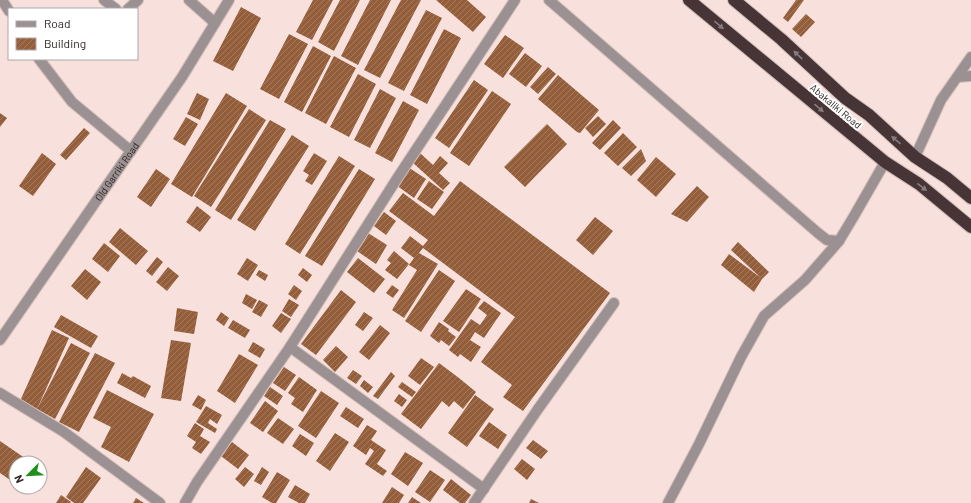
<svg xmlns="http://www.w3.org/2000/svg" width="971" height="503" viewBox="0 0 971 503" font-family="Barlow,sans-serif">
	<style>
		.building { fill: url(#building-hatch) }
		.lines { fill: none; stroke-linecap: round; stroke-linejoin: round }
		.minor-casing { stroke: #d4bfbb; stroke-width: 12 }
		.highway-casing { stroke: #d4bfbb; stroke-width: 14 }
		.minor { stroke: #9b9192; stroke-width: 10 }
		.highway { stroke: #463437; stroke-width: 12 }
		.oneway { fill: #877b7d }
		.labels { text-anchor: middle; stroke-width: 4; stroke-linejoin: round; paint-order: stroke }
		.street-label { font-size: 10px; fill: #2f2624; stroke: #fff }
	</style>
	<defs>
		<pattern id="building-hatch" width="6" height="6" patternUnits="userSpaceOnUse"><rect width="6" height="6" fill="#945e3a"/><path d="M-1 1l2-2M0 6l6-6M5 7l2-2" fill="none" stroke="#a27b61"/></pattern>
	</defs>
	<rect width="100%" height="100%" fill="#f8e0dc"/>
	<path class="building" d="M313,0h20l-21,40 -16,-8z
		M340,0h20l-26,51 -16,-9z
		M370,0h21l-33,65 -17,-9z
		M401,0h20l-41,78 -16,-8z
		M436,0h31l19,17 -13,15z
		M796,0h8l-16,22 -5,-4z
		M241,7l20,11 -28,53 -20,-10z
		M426,10l16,8 -38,73 -16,-8z
		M806,14l9,8 -14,15 -9,-8z
		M444,29l17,9 -34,66 -17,-9z
		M289,34l19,10 -29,55 -19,-10z
		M505,35l19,13 -21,30 -19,-14z
		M313,46l18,10 -29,56 -18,-10z
		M525,53l17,13 -16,21 -17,-13z
		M334,56l22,12 -30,56 -21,-11z
		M548,67l8,7 -18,20 -8,-7z
		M358,74l18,10 -27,53 -19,-10z
		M558,75l41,35 -19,23 -3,-1 -39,-33z
		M474,80l14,10 -39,58 -14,-10z
		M380,89l16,9 -26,50 -16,-8z
		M492,91l19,13 -42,62 -19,-13z
		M197,93l12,6 -9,21 -13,-6z
		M226,93l21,13 -55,91 -21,-13z
		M403,101l16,9 -27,52 -17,-9z
		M249,109l17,11 -55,87 -17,-11z
		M0,113l7,5 -7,9z
		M598,116l8,8 -13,13 -8,-9z
		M186,117l12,7 -13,22 -12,-7z
		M270,120l16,9 -55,91 -16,-10z
		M613,120l8,8 -21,22 -8,-7z
		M547,124l20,20 -42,43 -21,-20z
		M84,128l6,5 -24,27 -6,-5z
		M623,133l14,14 -19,19 -14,-13z
		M292,135l17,11 -54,85 -18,-11z
		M641,149l5,12 -15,15 -9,-8z
		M42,153l14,11 -23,32 -14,-10z
		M314,153l13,8 -15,24 -7,-4 4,-6 -6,-4z
		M420,153l13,12 7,-9 8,7 -9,10 11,10 -7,7 -31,-28z
		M339,156l16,10 -55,88 -15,-10z
		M656,157l20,17 -20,23 -19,-17z
		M408,167l18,12 -12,19 -18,-13z
		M156,169l14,10 -19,28 -14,-10z
		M359,169l16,10 -53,87 -17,-10z
		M429,181l15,11 -12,17 -15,-10z
		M460,181l150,112 -87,118 -20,-14 9,-12 -31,-23 34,-45 -92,-69 -4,5 19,11 -34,54 -12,-8 25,-40 -8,-5 5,-7 -13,-10 9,-12 13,10 5,-6 -39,-29 14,-18 31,23z
		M697,186l12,11 -22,25 -16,-8z
		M197,206l14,11 -11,15 -14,-10z
		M384,212l12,9 -10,14 -12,-9z
		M595,217l18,14 -20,24 -17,-15z
		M120,228l28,23 -12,14 -27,-23z
		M368,233l19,12 -11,19 -19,-13z
		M738,242l31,30 -7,7 -8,13 -33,-27 8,-11 32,24 -30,-28z
		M104,243l16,13 -12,16 -16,-13z
		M394,251l15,13 -12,15 -12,-9 6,-7 -4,-3z
		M157,257l6,5 -11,14 -6,-5z
		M247,258l11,7 -10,16 -11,-7z
		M358,258l27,21 -11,14 -27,-21z
		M168,267l11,9 -12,15 -11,-9z
		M303,268l9,7 -5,7 -9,-7z
		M85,269l16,13 -14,18 -16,-14z
		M259,270l9,5 -3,6 -9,-6z
		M439,270l16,11 -34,51 -16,-11z
		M294,285l8,6 -6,9 -8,-6z
		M392,285l7,5 -6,8 -7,-5z
		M466,289l15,10 -22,33 -16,-11z
		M341,290l15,12 -40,53 -15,-11z
		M246,294l11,6 -5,9 -10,-6z
		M289,299l10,6 -8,12 -9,-6z
		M259,300l9,5 -7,12 -9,-5z
		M484,301l17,12 -17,25 -9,-6 -5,8 11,7 -10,15 -11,-8 -2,3 -9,-7 22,-31 9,6 7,-10 -9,-7z
		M177,308l21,4 -4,22 -20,-3z
		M221,312l8,6 -5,8 -8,-6z
		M364,312l9,6 -10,13 -8,-6z
		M281,313l10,6 -10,14 -9,-7z
		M61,315l37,21 -7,12 -37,-21z
		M233,320l17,10 -5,8 -17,-10z
		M439,322l10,7 -1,2 8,6 -7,9 -8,-6 -2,3 -9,-7z
		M380,325l10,8 -21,27 -10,-8z
		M52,330l17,8 -32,71 -17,-8z
		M171,340l20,3 -10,58 -20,-3z
		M253,342l12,7 -5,9 -12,-7z
		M71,343l19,10 -35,66 -18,-10z
		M336,346l12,11 -13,15 -12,-12z
		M95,353l20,10 -36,69 -20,-10z
		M239,354l19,11 -23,38 -18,-12z
		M421,358l13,9 -14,18 -12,-9z
		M439,363l20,15 -8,11 8,-11 17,14 -13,17 -9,-8 -5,6 -7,-6 -21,28 -20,-15z
		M284,367l12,8 -11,16 -12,-8z
		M353,370l9,6 -6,8 -9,-6z
		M391,372l4,4 -17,23 -5,-3z
		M122,373l9,5 2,-2 18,10 -6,12 -28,-15z
		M299,377l18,13 -14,22 -12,-8 4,-6 -7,-5z
		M364,380l9,7 -5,6 -8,-7z
		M402,382l14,10 -4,5 -14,-10z
		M270,387l13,9 -6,9 -13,-9z
		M107,390l47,24 -25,48 -28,-15 10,-20 -18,-9z
		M321,391l18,12 -23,35 -18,-12z
		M399,394l8,6 -5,7 -8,-6z
		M198,395l8,5 -5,10 -9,-5z
		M475,395l19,14 -27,38 -19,-14z
		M265,401l13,10 -15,21 -13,-9z
		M206,406l16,9 -5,9 -7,-5 -2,4 9,6 -2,4 -19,-11z
		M346,407l18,12 -6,9 -18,-12z
		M278,418l16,11 -11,15 -16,-11z
		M489,422l18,13 -9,14 -19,-13z
		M195,423l9,6 -4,7 10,6 -9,12 -9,-6 4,-6 -9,-6z
		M367,425l10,6 -6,9 15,10 -9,14 10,7 -4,5 -18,-12 9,-13 -4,-3 -4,7 -13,-9z
		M335,433l14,9 -19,29 -14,-10z
		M300,434l14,9 -8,13 -14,-10z
		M533,440l15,11 -7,8 -15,-11z
		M0,441l32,22h-16v21l-16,-11z
		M232,442l17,13 -11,14 -17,-13z
		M405,452l18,11 -15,23 -17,-12z
		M522,459l13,10 -8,11 -13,-11z
		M86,467l15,11 -18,25h-9l-8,-6z
		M245,467l9,7 -10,13 -9,-8z
		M262,467l7,5 -8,13 -7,-4z
		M430,470l15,10 -15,22 -15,-10z
		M277,472l13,8 -14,23h-4l-10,-6z
		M451,479l20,16 -6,8h-5l-17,-13z
		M295,485l15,9 -5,9h-6l-11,-6z
		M21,487h10l-3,5z
		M392,487l12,8 -5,8h-17z
		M61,495l10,7 -1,1h-14z
		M412,497l9,6h-13z
		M136,498l8,5h-11z
		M531,499l8,4h-10z"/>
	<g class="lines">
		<g class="minor-casing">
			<g id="minor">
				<path d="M2,0l7,11"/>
				<path d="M104,0l12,9"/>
				<path d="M189,0l26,23"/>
				<path d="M549,0l269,233 9,7 12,1"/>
				<path d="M128,9l10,-9"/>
				<path d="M39,59l33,43 59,49"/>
				<path d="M958,77l13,-1"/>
				<path d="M915,157l26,-57 30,-43"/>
				<path id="s1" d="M0,340l182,-263 47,-77"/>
				<path d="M290,347l194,142"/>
				<path d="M0,393l64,39 96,71"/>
				<path d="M185,503l12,-21 93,-135 108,-170 117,-177"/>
				<path d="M474,503l64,-94 76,-106"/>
				<path d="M668,503l31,-59 42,-87 23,-41 41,-36 34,-39 15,-25 31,-54"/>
			</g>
		</g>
		<g class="highway-casing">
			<path id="highway" d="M689,0l196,162 34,22 52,43
				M734,0l47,39 64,59 24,17 46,42 32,21 24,20"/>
		</g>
		<use href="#minor" class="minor"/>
		<use href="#highway" class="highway"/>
	</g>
	<defs><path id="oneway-solid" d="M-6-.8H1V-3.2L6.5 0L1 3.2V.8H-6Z"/></defs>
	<g class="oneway">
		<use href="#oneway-solid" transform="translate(719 25) rotate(40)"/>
		<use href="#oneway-solid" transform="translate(798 55) rotate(-137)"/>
		<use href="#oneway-solid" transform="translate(819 108) rotate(40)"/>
		<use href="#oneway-solid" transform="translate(896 140) rotate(-139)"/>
		<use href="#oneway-solid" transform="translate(922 187) rotate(38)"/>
	</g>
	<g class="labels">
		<g class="street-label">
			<text transform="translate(836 106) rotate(40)" y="4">Abakaliki Road</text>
			<text dy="4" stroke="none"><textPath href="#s1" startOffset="205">Old Garriki Road</textPath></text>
		</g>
	</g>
	<rect x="8" y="8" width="130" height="52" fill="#ffffff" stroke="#aca8a7"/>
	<rect x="16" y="21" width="20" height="6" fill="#9b9192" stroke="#aca8a7"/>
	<text x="44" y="28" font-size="12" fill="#2f2624">Road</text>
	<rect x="16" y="38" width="20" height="12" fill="url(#building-hatch)" stroke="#aca8a7"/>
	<text x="44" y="48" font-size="12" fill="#2f2624">Building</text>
	<g transform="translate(28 475) rotate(246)"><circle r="19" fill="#ffffff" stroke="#aca8a7"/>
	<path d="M0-3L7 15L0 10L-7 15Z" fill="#1f911b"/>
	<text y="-6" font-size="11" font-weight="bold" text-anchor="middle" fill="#2f2624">N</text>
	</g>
</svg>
